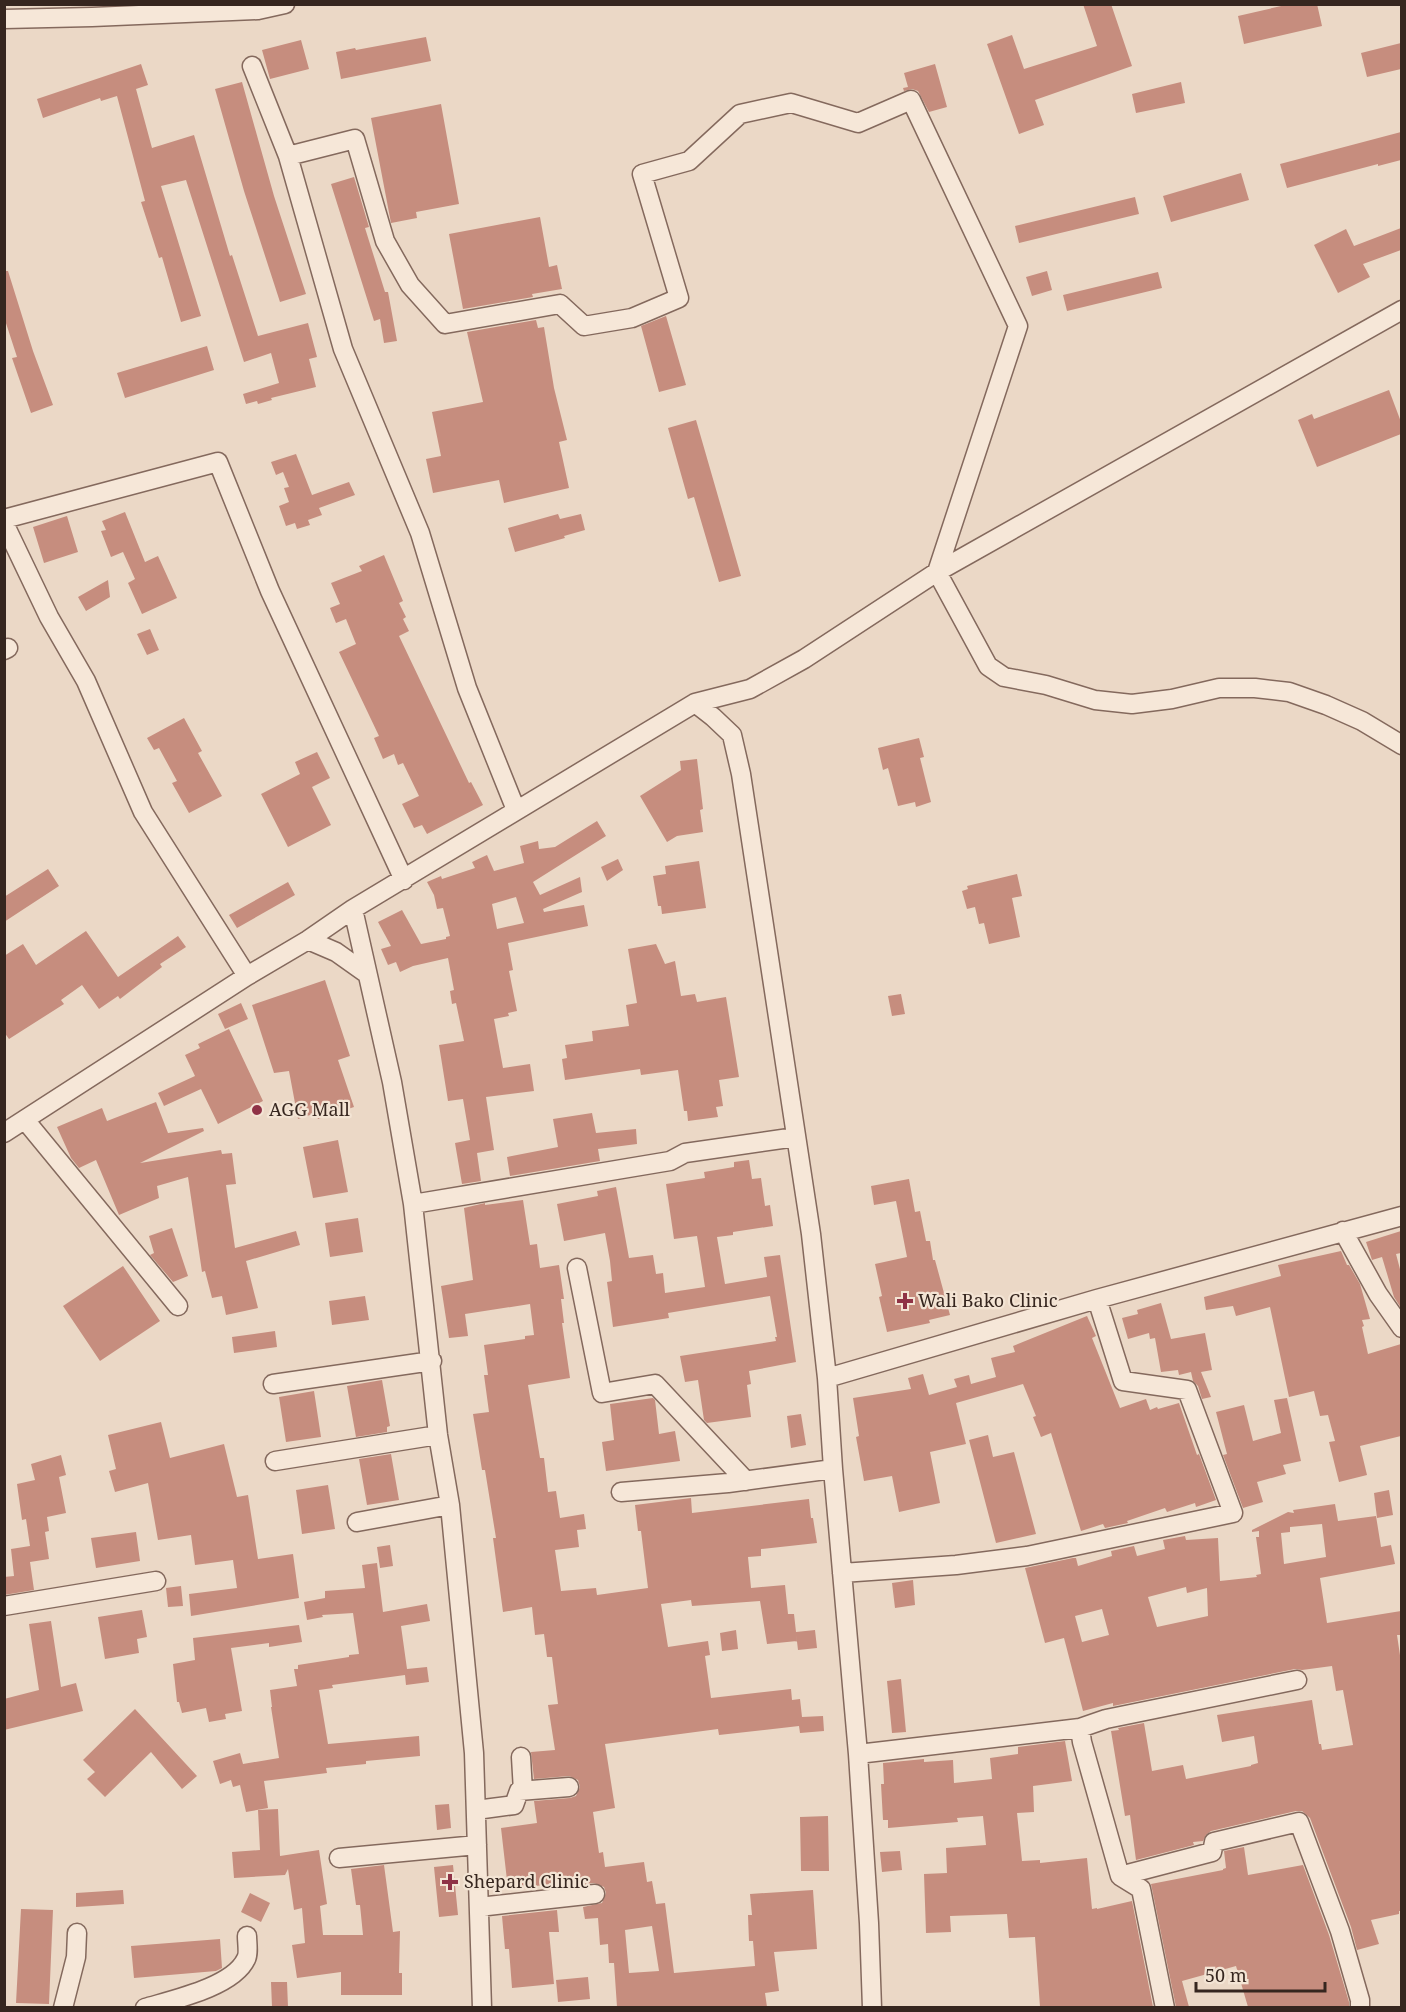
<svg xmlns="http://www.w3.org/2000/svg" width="1406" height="2012" viewBox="0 0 1406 2012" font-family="'Noto Serif',serif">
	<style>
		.building { fill: #c68d7e; fill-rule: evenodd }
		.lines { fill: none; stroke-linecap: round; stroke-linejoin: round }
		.minor-casing { stroke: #84695d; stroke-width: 21 }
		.minor { stroke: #f6e7d8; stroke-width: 18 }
		.poi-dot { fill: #8f3246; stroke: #f3e4d4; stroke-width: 2 }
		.labels { text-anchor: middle; stroke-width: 4.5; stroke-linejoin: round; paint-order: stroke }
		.poi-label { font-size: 18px; fill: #36261f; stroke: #f3e4d4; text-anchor: start }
	</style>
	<rect width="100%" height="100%" fill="#ebd8c6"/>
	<path class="building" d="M1083,4h28l21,62 -97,34 9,25 -25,9 -32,-90 25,-9 12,34 73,-23z
		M1290,4h27l5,22 -78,18 -6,-28z
		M426,37l5,24 -90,18 -5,-27 19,-4 1,2z
		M301,40l8,29 -39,10 -8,-29z
		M1401,43v26l-34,8 -6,-24z
		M141,64l7,21 -12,4 16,59 42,-13 36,121 2,-1 26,81 50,-13 9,34 -8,2 7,28 -45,11 1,2 -14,4 -1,-3 -11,3 -3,-10 36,-11 -8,-30 -27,9 -58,-182 -25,6 40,130 -20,6 -19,-65 -3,1 -18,-56 4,-1 -28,-105 -16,5 -1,-3 -57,20 -6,-19z
		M935,64l12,43 -18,5 -11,-21 -6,-2 -8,2 -1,-3 5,-1 -4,-14z
		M242,82l32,114 32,98 -26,8 -36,-111 -29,-102z
		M1181,82l4,21 -49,10 -4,-19z
		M441,104l18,100 -43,8 1,6 -26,5 -20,-105z
		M1401,132v28l-23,6v-2l-91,24 -7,-24z
		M1241,173l8,27 -78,22 -8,-26z
		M354,177l15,50 -4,1 20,64h3l9,49 -13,2 -4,-24 -6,2 -43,-137z
		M1135,197l4,17 -120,29 -4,-17z
		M540,217l9,50 8,-2 5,24 -30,5 1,3 -70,12 -14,-75z
		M1401,228v22l-38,14 7,13 -32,16 -24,-48 32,-16 8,17z
		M4,271h4l25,80 20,54 -22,8 -19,-55 5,-1 -13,-40z
		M1047,271l5,19 -20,6 -6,-19z
		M1158,272l4,16 -95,23 -4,-16z
		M666,316l20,69 -27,7 -18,-66z
		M536,320l2,8 6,-1 10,61 13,52 -8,2 10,46 -65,15 -5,-23 -66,13 -7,-34 15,-3 -9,-44 51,-10 -16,-70z
		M207,346l7,24 -89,28 -8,-25z
		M1389,390l12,32v12l-84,33 -19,-47 14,-6 2,5z
		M696,420l45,156 -22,6 -25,-85 -6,2 -20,-71z
		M296,454l16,41 37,-13 6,13 -36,13 3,7 -14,5 2,5 -13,4 -2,-6 -9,3 -7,-20 10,-4 -5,-14 5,-1 -6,-15 -7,3 -5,-13z
		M125,512l20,50 13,-6 19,42 -35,16 -14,-31 7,-4 -12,-27 -12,5 -10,-26 5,-1 -4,-9z
		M558,514l2,5 21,-5 4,16 -21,6 1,2 -50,14 -7,-24z
		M67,516l11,36 -34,11 -11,-36z
		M384,555l19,46 -4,2 7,14 -3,2 6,12 -10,5 70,147 2,-1 12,23 -56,29 -5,-9 -8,3 -12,-24 17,-8 -16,-33 -5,2 -4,-11 -11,5 -9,-21 5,-2 -40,-84 17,-8 -10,-25 -10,4 -6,-15 10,-4 -9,-21 31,-12 -3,-5z
		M108,580l2,17 -24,14 -8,-14z
		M150,629l9,21 -12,5 -10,-21z
		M184,718l18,33 -4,2 24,43 -33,17 -17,-30 5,-2 -18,-33 -5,2 -7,-12z
		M919,738l5,19 -4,1 11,44 -15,5 -1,-5 -17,4 -10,-38 -5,2 -5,-22z
		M317,752l13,26 -18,9 19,38 -43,22 -27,-53 39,-20 -5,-12z
		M697,759l6,50 -3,1 3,22 -26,4 -10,6 -27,-46 41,-26 -1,-9z
		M597,821l9,15 -73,46 7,13 40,-18 2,15 -39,17 1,3 40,-7 4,21 -80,17 5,27 -4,1 8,40 -9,2 1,3 -15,3 9,49 27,-4 4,27 -48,6 8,53 -17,3 4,28 -19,3 -7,-41 15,-3 -7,-41 -15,2 -9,-56 25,-4 -8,-38 -4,1 -2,-13 4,-1 -6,-32 -35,8 -13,6 -4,-10 -8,3 -7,-16 10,-3 -13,-24 24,-12 19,34 25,-5v-2l4,-1 -7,-28 -6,1 -3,-14 -7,-13 14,-6 1,3 33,-11 -3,-6 15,-7 7,16 30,-8 -4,-17 18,-5 1,8 16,-2zM516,897l8,26 -27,6 -5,-25z
		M618,859l5,11 -16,11 -6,-14z
		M699,861l7,47 -44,6 -1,-8h-3l-5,-30 13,-2 -1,-8z
		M48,869l11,17 -55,36v-25z
		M1017,874l5,22 -10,2 8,39 -31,7 -5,-21 -5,1 -4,-17 -8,2 -5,-18 6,-2 -1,-3z
		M288,882l7,13 -58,33 -8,-13z
		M86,931l32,46 60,-41 8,11 -26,17 2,3 -42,32 -2,-3 -19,13 -17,-24 -21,15 3,4 -55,35 -5,-7v-76l19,-12 13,21z
		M656,944l9,20 10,-3 6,35 14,-2 2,8 29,-5 13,80 -20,3 4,26 -7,1 2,10 -30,4 -1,-10h-3l-6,-41 -37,5 -1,-6 -75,11 -3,-21 5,-1 -2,-13 28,-4 -1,-10 37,-5 -3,-21 11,-2 -9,-54z
		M325,980l25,76 -12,4 16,47 -36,12 -2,-6 -18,6 -9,-48 -15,2 -22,-68z
		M901,994l4,20 -13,2 -4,-20z
		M241,1003l7,16 -23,10 -7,-15z
		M229,1029l34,72 -45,23 -17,-35 -37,17 -6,-13 37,-17 -10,-21 15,-7 -2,-4z
		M156,1102l12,31 35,-5 1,3 -64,32 81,-13 1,4 10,-1 4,31 -10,1 9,63 61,-17 4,14 -54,16 12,47 -32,7 -4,-19 -10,2 -7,-27 -3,1 -14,-95 -31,9 2,12 -40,17 -23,-55 -17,8 -8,-10 -14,-31 45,-19 5,13z
		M592,1113l4,20 40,-4 1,15 -39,5 2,12 -90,15 -3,-19 51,-10 -5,-28z
		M338,1140l10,52 -35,6 -10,-51z
		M749,1160l3,19 9,-1 4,28 5,-1 3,21 -40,6v3l-16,2 8,47 42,-7 -3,-20 16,-2 16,107 -47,9 2,13 -4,1 4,32 -44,6 -3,-3 -6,-40 -13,2 -5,-26 96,-15 -1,-4h2l-7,-41 -102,17 1,5 -56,9 -6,-45 5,-1 -2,-20 -5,-28 -41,8 -7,-37 41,-8 -1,-5 19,-4 13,71 24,-3 3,19 7,-1 2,20 40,-6 -8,-51 -23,3 -8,-55 39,-6 -1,-6 30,-5v-5z
		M909,1179l6,33 5,-1 6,30h4l3,19h2l15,55 -21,5 1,3 -43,9 -8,-35 3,-1 -7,-32 32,-7 -11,-56 -22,4 -3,-19z
		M523,1200l7,45 7,-1 3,24 19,-3 5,34h-3l3,24h-2l8,55 -42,7 12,73h4l4,34 8,-1 4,27 24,-4 2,15 -9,1 2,17 -24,3 6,41 35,-3 1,7 51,-7 -7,-57h-3l-3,-26 56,-7 1,15 117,-14 2,19h2l4,25 -56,6v7l-13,1 3,31 34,-3 3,29h6l2,18 19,-2 2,18 -19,2 -2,-17 1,8 -30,3 -7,-43 -68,5 -1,-6 -30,4 7,43 40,-6 2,14 -5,1 6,42 80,-9 1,11 8,-1 2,18 21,-1 1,15 -24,2 -1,-7 -80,9 -1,-6 -113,15 10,64 -22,4 6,41 4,-1 2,15 39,-5 3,20 5,-1 4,23 9,-1 9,70 81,-7 -2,-25h-4l-1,-26h4l-2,-21 63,-4 4,59 -43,3 5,39 -14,2 2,14h-150l-3,-44h-5l-1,-19 -8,1 -2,-27 -13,1 -2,-12 19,-4 4,-10 -2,-6 -10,-4 -13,1v-3l-73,8 -7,-61 36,-5 -3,-22 36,-3 6,-2 4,-9 -2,-7 -9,-4 -35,3 -3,-27 24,-2 -7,-45 10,-1 -6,-47h-5l-3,-23 -9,1 -3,-28 -29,5 -10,-74h3l-11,-68h-3l-9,-56 16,-2 -5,-37h4l-4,-30 41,-6v-3l9,-1 -4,-31 -65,10 3,22 -19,2 -8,-52 32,-6 -9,-72 21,-5v2zM652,1926l7,45 -30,2 -4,-43z
		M358,1218l5,34 -33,5 -5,-34z
		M172,1228l16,48 -15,6 -23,-27 4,-2 -5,-17z
		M1401,1231v22l-5,1 5,19v35l-7,-11 -12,-40 -10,3 -6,-18z
		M1341,1251l6,14h2l11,19 10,35 -8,1 2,6 -2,1 6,27 33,-10v92l-41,10 7,29 -28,7 -10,-40 6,-1 -7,-26 -8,1 -6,-25 -25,6 -19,-90 -34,9 -3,-10 -27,4 -2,-13 77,-21 -3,-11z
		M123,1266l37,55 -60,40 -37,-55z
		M365,1296l4,24 -37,5 -3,-24z
		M1161,1303l10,36 34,-6 7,37 -11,2 10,25 -9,2 -4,-13 -5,-5 -2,-9 -12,3 -1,-5 -17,2 -6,-34 -5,1 -1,-6 -21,6 -6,-21 16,-4 -1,-4z
		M1087,1316l9,20 -4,2 28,70 26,-9 4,11 7,-3 1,2 21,-6 18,52 2,-1 17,46 -20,7 -1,-4 -28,9 -2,-4 -38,13 1,2 -23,5 -2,-4 -22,7 -30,-98 -10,4 -8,-20 3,-1 -13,-32 -67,19 10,41 -36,8 10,51 -41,9 -7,-36 -28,5 -8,-44 3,-1 -6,-38 58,-9 -3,-11 15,-4 6,21 28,-8 -3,-8 15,-4 2,9 25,-7 -5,-19 24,-6 -2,-6z
		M275,1331l2,16 -43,6 -2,-16z
		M382,1380l8,46 -3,1v5l-31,5 -9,-51z
		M314,1391l7,46 -35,5 -7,-45z
		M653,1398l2,2 4,34 16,-3 5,30 -74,10 -4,-29 12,-2 -4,-36z
		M1287,1398l14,63 -18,4 3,9 -29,8 6,20 -20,6 -20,-53 4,-1 -11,-42 28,-7 9,36 28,-8 -7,-33z
		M801,1414l5,31 -15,3 -4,-32z
		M161,1422l9,36 54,-14 13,53 11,-2 10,64 35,-5 6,44 -108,18 -2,-22 48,-6 -4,-28 -38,5 -4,-30 -33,5 -10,-57 -33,9 -6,-21 7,-2 -8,-34z
		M988,1435l5,22 21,-5 22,82 -40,9 -27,-103z
		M391,1454l8,46 -32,5 -8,-46z
		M61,1455l5,20 -7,2 7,36 -19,4 2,14 -4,1 4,27 -19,3 4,28 -30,5v-18l10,-1 -3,-27 19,-3 -4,-27 -4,1 -5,-36 18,-4 -4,-16z
		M328,1485l7,44 -33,5 -6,-44z
		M1389,1490l4,25 -16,3 -3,-25z
		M1335,1504l3,17 38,-5 5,31 10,-2 4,19 -75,14 7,45 74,-12v24h-4l4,27v249h-2v3l-28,6 8,24 -22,6 -6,-23 -41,-109 -8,-7h-6l-85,20 -5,4 -3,6 -10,1 1,3 -58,15 -6,-45 -5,1 -14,-85 8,-1 -1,-2 26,-5 8,48 31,-6 3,14 65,-13v-1l7,-2 -4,-27 -32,6 -5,-27 95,-15 7,44h2l1,6 31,-5 -10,-55 -7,1 -4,-25 -30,4 -7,-1 -182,37v-3l-30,8 -19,-73 -19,5 -20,-75 48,-10h3l2,8 34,-10 -1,-5 23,-5 3,10 28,-7 -2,-9 22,-4 1,4 32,-2 2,43 37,-4 -1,-2 5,-1 -5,-37h3v-6l-7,1v-2l36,-18 6,1 -1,-3zM1322,1524l4,33 -42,7 -3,-31 9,-1v-5zM1186,1587l1,6 20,-5 1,28 -51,11 -9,-30zM1102,1609l7,26 -27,7 -7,-26z
		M136,1532l4,29 -44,7 -5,-30z
		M390,1545l3,21 -13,2 -3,-21z
		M377,1563l6,49 44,-8 3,17 -29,5 6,43 20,-2 2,15 -23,3 -1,-10 -73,10 1,3 -14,2 9,54 91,-8 1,20 -54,5v3l-40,4 1,5 -63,8 4,27 -22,4 -6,-27 -7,2 -2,-7 -11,4 -7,-23 27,-8 3,11 36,-6 -8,-51h1l-2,-17 27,-4 -3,-17h4v-4l51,-8v-2l10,-1 -6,-41 -31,2 1,2 -16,3 -3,-18 21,-4v-7l40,-3 -3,-23z
		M913,1580l2,25 -20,3 -3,-25z
		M181,1586l2,20 -15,1 -2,-19z
		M142,1610l5,27 -10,2 2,14 -34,6 -7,-42z
		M51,1621l10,66 15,-4 7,28 -79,19v-31l35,-9 -10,-66z
		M299,1625l3,17 -33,5v-4l-38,5 11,63 -17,3 1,5 -17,3 -3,-14 -24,5 -3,-11h-2l-4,-38 22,-4 -2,-22z
		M736,1630l2,19 -16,2 -2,-18z
		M901,1679l5,53 -14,1 -5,-52z
		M135,1709l62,67 -15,13 -31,-37 -46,45 -18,-18 8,-7 -12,-12z
		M1065,1741l7,40 -39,5 1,26 -17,1 5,48 18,-1v3l47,-5 5,51 5,-1v1l35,-8 21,106h-113l-5,-70 -26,1 -2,-24 -57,2 1,16 -25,1 -2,-59 23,-1 -1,-25 40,-3 -3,-29 -26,2 1,4 -70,6v-8h-5l-2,-36h3l-1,-21 41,-4v3l29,-2 1,23 38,-4 -2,-21 28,-4v-7z
		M449,1804l2,24 -14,2 -2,-25z
		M278,1809l2,47 39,-6 8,54 -7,2 3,29h40l-3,-30h-4l-5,-36 33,-4 9,67 7,-1 -1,42h3v22h-61v-23l-44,6 -5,-33 13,-2 -3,-35 -8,2 -6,-41 -3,6 -51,3 -2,-26 28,-2 -2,-40z
		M828,1816l1,55h-28l-1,-54z
		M1244,1847l4,28 55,-10 26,70 20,67v5h-101l-12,-41 -54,15 7,26h-13l-25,-123 72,-14v-1l3,-1 -2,-17z
		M900,1851l2,19 -20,2 -2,-20z
		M453,1865l5,50 -19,2 -5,-50z
		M123,1890l1,14 -48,3v-14z
		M250,1893l20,10 -9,19 -20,-10z
		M21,1909l32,1 -4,94 -33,-1z
		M557,1910l2,22h-10l5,52 -42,4 -3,-39h-4l-3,-33z
		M220,1939l2,29 -6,3 -82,7 -3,-32z
		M588,1977l2,22 -32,3 -2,-22z
		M271,1982h16l1,25h-16z"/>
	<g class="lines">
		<g class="minor-casing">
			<path id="minor" d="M4,19l88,-2 166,-7 27,-6
				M252,66l36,90
				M4,519l214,-57 52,129 134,289
				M4,523l45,94 37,64 57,131 104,164
				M4,650l4,-2
				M695,703l18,14 19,18 9,39 70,460 16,144 6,91 25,285 11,169 3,85
				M516,810l-49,-122 -47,-155 -77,-184 -55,-193 67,-17 30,102 25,44 35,39 115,-20 24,22 48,-8 47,-20 -37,-124 47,-13 51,-47 51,-11 67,20 53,-23 107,226 -81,246 51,94 16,11 42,8 49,15 37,4 40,-5 47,-11h36l34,4 37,13 36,16 40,24
				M353,909l39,173 21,122 25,231 12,70 24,248 8,255
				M308,940l28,12 31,22
				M25,1120l153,186
				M4,1133l243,-157 61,-36 45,-31 342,-206 55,-14 54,-30 133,-87 465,-262
				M413,1204l257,-43 15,-8 111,-16
				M1343,1231l35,63 24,34
				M577,1268l25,125 53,-9 91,97
				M827,1378l270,-79 305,-83
				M273,1384l159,-23
				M275,1461l163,-26
				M621,1492l107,-9 105,-14
				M357,1522l93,-17
				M842,1573l114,-8 71,-9 206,-43 -46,-123 -64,-9 -26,-82
				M4,1606l152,-25
				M1080,1728l26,-9 191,-39
				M858,1754l222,-26 2,14 38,134 21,13 24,119
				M521,1757l2,34
				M476,1810l38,-5 5,-14 50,-4
				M339,1858l138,-13
				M1120,1876l92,-24 2,-10 85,-20 41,109 20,69v8
				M479,1907l116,-13
				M63,2008l13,-51 1,-24
				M145,2008c27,-8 88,-21 101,-49 3,-5 1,-17 1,-23"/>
		</g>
		<use href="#minor" class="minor"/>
	</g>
	<g class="poi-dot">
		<circle cx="257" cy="1110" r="6"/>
		<path d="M902 1292h6v6h6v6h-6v6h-6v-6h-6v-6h6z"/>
		<path d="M447 1873h6v6h6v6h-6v6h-6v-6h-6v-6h6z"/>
	</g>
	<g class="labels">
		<g class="poi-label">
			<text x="269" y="1116">AGG Mall</text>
			<text x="918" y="1307">Wali Bako Clinic</text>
			<text x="464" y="1888">Shepard Clinic</text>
		</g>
	</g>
	<rect width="1406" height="2012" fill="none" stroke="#36261f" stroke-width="12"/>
	<path d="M1196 1982v9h129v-9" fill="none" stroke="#36261f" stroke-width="3"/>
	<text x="1205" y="1982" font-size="18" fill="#36261f" stroke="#f3e4d4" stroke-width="4.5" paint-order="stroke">50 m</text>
</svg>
